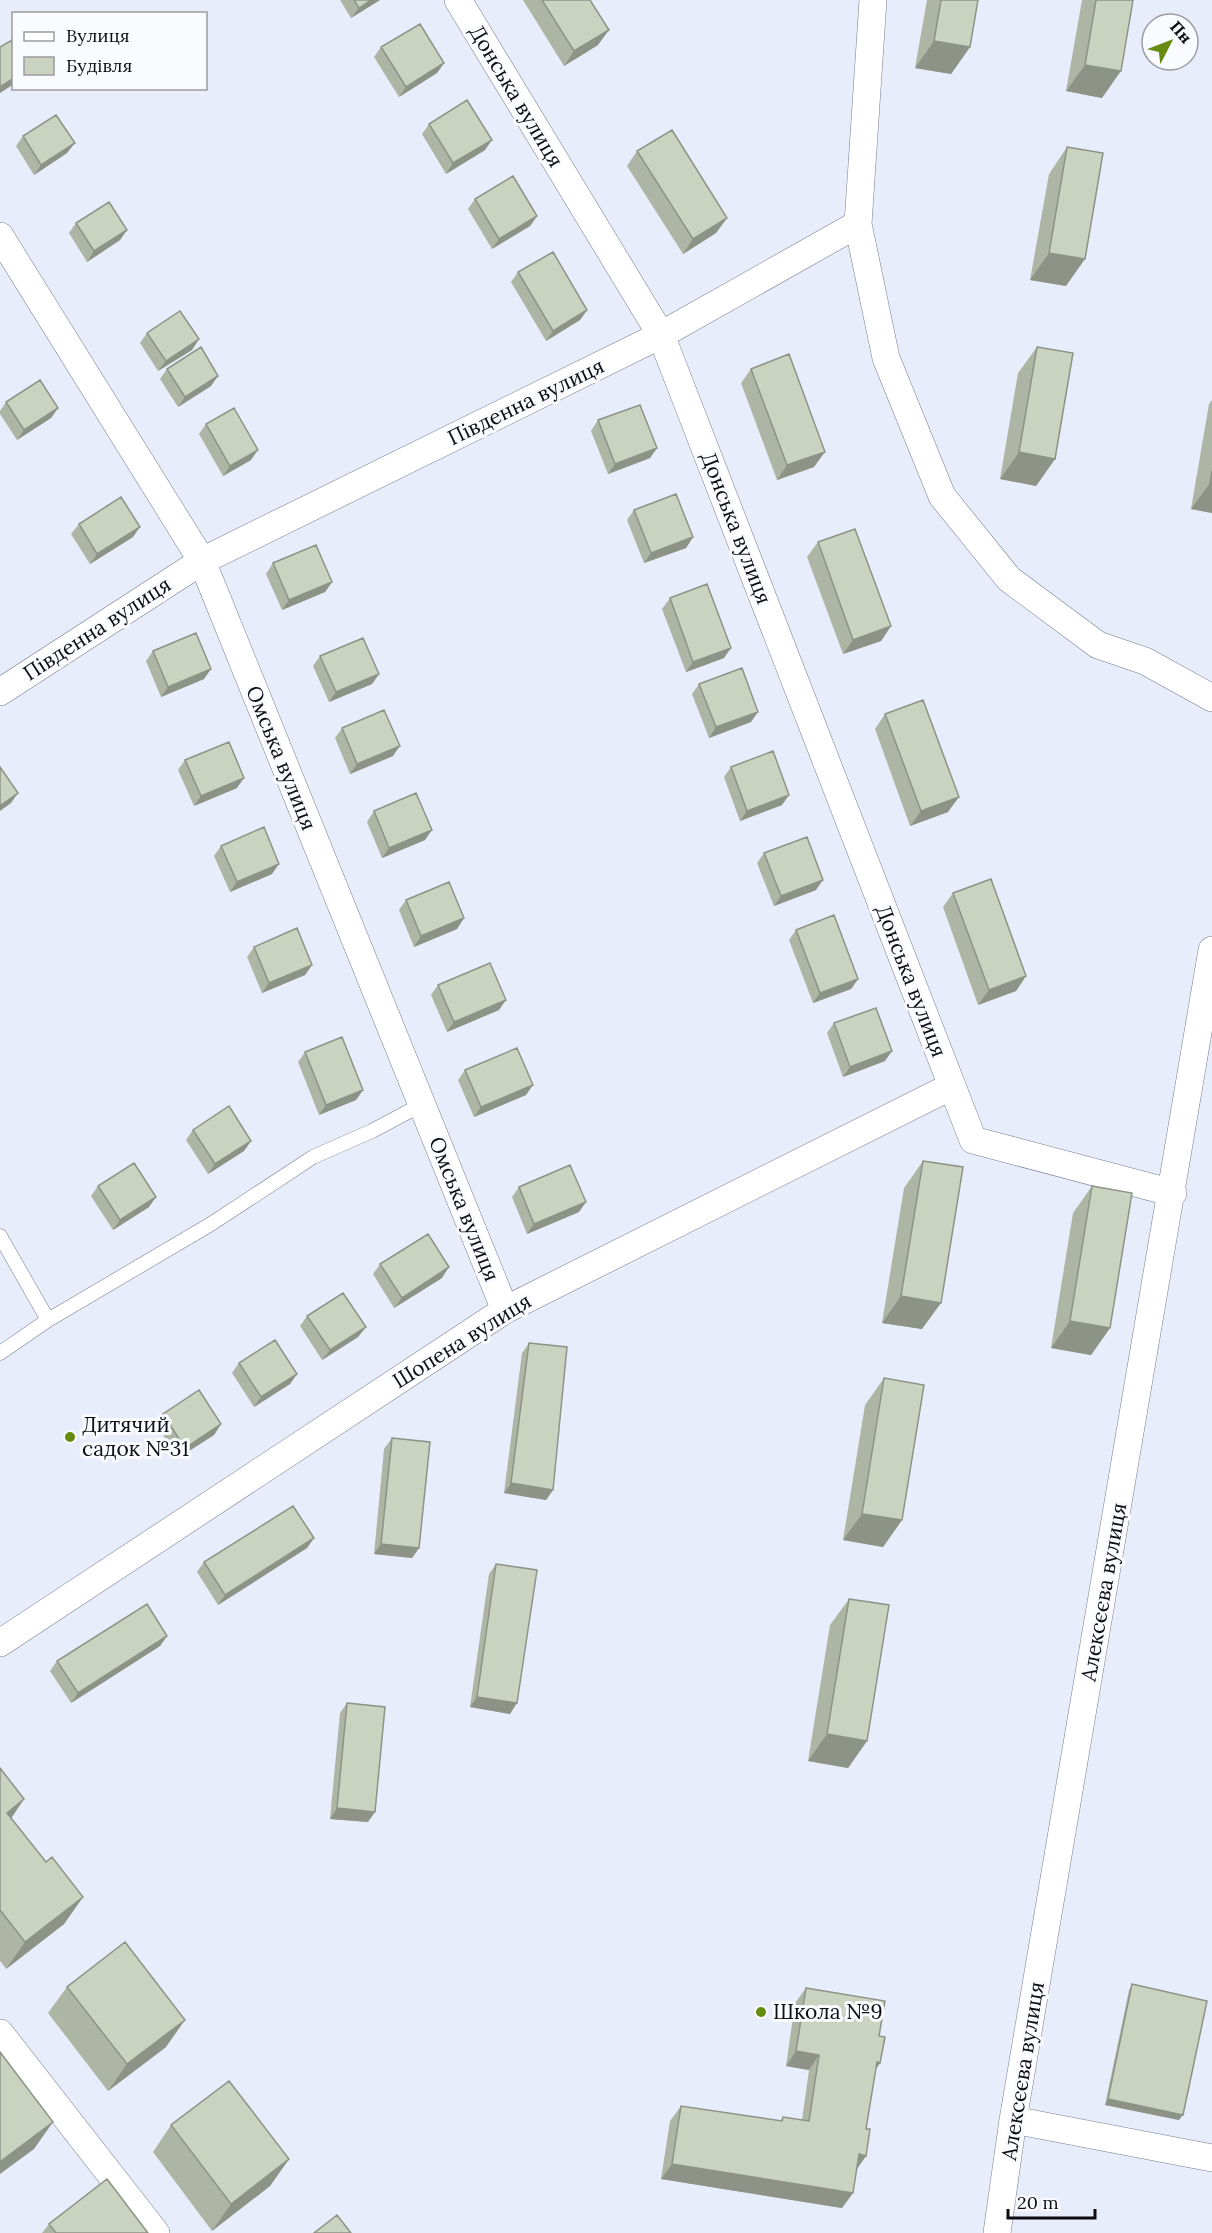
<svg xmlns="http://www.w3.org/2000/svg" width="1212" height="2233" viewBox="0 0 1212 2233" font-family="Lora,serif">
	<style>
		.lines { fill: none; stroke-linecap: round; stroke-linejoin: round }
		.service-casing { stroke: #767c8c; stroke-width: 15 }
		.minor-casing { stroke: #767c8c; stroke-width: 28 }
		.service { stroke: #fff; stroke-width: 14 }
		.minor { stroke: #fff; stroke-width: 27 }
		.wall { fill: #aeb5a5 }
		.shaded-wall { fill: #8d9386 }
		.building { fill: #cad2c0; stroke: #8d9386; stroke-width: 1.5 }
		.poi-dot { fill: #678a11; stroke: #fafbff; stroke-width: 2 }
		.labels { text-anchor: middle; stroke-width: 6; stroke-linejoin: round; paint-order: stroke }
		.street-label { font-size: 21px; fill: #0b0d12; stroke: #fafbff }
		.poi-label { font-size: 21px; fill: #0b0d12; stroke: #fafbff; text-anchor: start }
	</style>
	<rect width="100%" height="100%" fill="#e8edfc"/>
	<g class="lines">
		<g class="service-casing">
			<path id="service" d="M0,1236l48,84
				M0,1353l48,-33 163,-96 102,-67 59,-26 49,-26"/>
		</g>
		<g class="minor-casing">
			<path id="minor" d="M458,0l203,335 312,805 200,53
				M873,0l-15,224 28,134 56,138 67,83 89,66 47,16 67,37
				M0,236l202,325 303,749
				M0,692l202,-131 459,-226 197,-111
				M0,1643l505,-333 447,-224
				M0,2033l156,200
				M1013,2120l199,38
				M997,2233l16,-113 199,-1170"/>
		</g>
		<use href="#service" class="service"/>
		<use href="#minor" class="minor"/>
	</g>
	<path class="wall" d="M340,0h40l-29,18z
		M523,0h67l8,45 -34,21z
		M927,0h51l-8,47 -19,27 -36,-6z
		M1082,0h51l-31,98 -36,-7z
		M381,47l63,16 -7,10 -38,24 -25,-40z
		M429,124l56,26 -39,24 -24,-40z
		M23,136l44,17 -33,22 -18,-29z
		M1067,147l-1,139 -36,-6 19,-106z
		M637,151l90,67 -11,15 -33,21 -56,-88z
		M475,199l62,17 -7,10 -38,23 -24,-40z
		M76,223l51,7 -7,10 -33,22 -18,-29z
		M518,272l69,38 -7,10 -34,21 -35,-59z
		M147,333l52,6 -7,11 -34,21 -18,-28z
		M1037,347l18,112 -19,27 -36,-7 18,-106z
		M167,369l44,17 -33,21 -18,-28z
		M751,369l63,98 -37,13 -36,-97z
		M1212,400v113l-21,-4 18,-105z
		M6,402l52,6 -7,10 -34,22 -17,-26v-3z
		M598,420l59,28 -7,10 -42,16 -17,-43z
		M206,424l45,36 -28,16 -24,-42z
		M634,510l59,27 -7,11 -42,15 -17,-43z
		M79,524l54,13 -43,27 -19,-30z
		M818,542l73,84 -10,15 -38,13 -36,-97z
		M273,563l59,19 -7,10 -43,18 -16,-36z
		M670,598l54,60 -38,14 -24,-63z
		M153,651l51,28 -43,18 -15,-36z
		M320,656l59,18 -7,10 -43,18 -16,-36z
		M699,684l52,38 -42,16 -17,-44z
		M885,714l63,98 -38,14 -35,-97z
		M342,728l51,28 -43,18 -15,-36z
		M185,760l52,28 -43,18 -16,-36z
		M731,767l51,38 -42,16 -16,-44z
		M374,811l51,29 -43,18 -15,-36z
		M221,846l51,28 -42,18 -16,-36z
		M764,853l52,37 -42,16 -17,-43z
		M953,893l73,83 -10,15 -38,14 -35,-98z
		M406,900l58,18 -7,11 -43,18 -15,-37z
		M796,930l62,49 -7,10 -38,14 -24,-63z
		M254,947l58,18 -7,10 -43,18 -15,-36z
		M438,985l61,25 -52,22 -16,-37z
		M834,1023l51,38 -42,16 -16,-44z
		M305,1052l58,38 -7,10 -37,15 -21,-53z
		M465,1070l61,25 -52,22 -16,-37z
		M193,1130l58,11 -7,10 -36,23 -22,-34z
		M923,1161l-1,168 -40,-6 22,-135z
		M98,1186l51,21 -36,23 -22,-34z
		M1092,1186l18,142 -19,27 -40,-7 22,-135z
		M519,1187l60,25 -52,22 -15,-37z
		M380,1264l62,14 -48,30 -21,-34z
		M307,1316l59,11 -8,10 -36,23 -22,-34z
		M529,1343l24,147 -7,10 -42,-7 18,-140z
		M239,1363l58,11 -7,10 -36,23 -22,-34z
		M884,1378l18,142 -19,27 -40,-7 22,-135z
		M163,1414l58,10 -7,11 -36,23 -22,-34z
		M392,1438l27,110 -7,10 -38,-4 10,-105z
		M314,1538l-7,10 -89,57 -21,-33 7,-10z
		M496,1564l14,150 -40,-7 19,-133z
		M849,1599l18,142 -19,27 -40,-7 22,-136z
		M167,1636l-7,10 -89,57 -21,-32 7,-10z
		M347,1703l21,119 -38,-3 10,-106z
		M0,1768l24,31 -13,19 35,44 37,35 -19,27 -58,45 -6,-8z
		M1132,1984l47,136 -74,-15 24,-115z
		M67,1987l99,60 -58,44 -60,-78z
		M806,1988l73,48 1,27 -5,7 -9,59v27l-9,13 -4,24 -11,15 -181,-29 9,-58 11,-15 99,15 3,-4 19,3 7,-50 -23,-4 9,-63z
		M171,2125l118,34 -19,27 -58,45 -59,-79z
		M49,2224l99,9h-106z"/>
	<path class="shaded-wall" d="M371,0h9l-29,18 8,-10z
		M609,30l-11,15 -34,21 10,-15z
		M934,41l36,6 -19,27 -36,-6z
		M444,63l-7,10 -38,24 7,-10z
		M1085,65l36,6 -19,27 -36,-7z
		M14,78v6l-14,9v-6z
		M492,140l-7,10 -39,24 7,-11z
		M75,143l-8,10 -33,22 7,-10z
		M537,216l-7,10 -38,23 7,-10z
		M727,218l-11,15 -33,21 10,-15z
		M127,230l-7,10 -33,22 7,-11z
		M1049,253l36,6 -19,27 -36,-6z
		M587,310l-7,10 -34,21 7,-10z
		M199,339l-7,11 -34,21 8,-10z
		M218,376l-7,10 -33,21 7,-10z
		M58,408l-7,10 -34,22 7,-10z
		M657,448l-7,10 -42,16 7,-10z
		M258,450l-7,10 -28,16 7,-10z
		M825,452l-11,15 -37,13 10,-15z
		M1019,452l36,7 -19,27 -36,-7z
		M1210,483h2v30l-21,-4z
		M140,527l-7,10 -43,27 7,-10z
		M693,537l-7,11 -42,15 7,-10z
		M332,582l-7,10 -43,18 7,-10z
		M891,626l-10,15 -38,13 10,-14z
		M731,648l-7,10 -38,14 7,-10z
		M211,669l-7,10 -43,18 7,-10z
		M379,674l-7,10 -43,18 7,-10z
		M758,712l-7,10 -42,16 7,-11z
		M400,746l-7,10 -43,18 7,-10z
		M244,778l-7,10 -43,18 7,-10z
		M18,793l-7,10 -11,8v-5z
		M789,795l-7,10 -42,16 7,-10z
		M959,797l-11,15 -38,14 11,-15z
		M432,830l-7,10 -43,18 7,-10z
		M279,864l-7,10 -42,18 7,-10z
		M823,880l-7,10 -42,16 7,-10z
		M464,918l-7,11 -43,18 7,-11z
		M312,965l-7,10 -43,18 7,-10z
		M1026,976l-10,15 -38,14 11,-15z
		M858,979l-7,10 -38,14 7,-10z
		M506,1000l-7,10 -52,22 7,-10z
		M892,1051l-7,10 -42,16 7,-10z
		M533,1085l-7,10 -52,22 7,-10z
		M363,1090l-7,10 -37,15 7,-10z
		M251,1141l-7,10 -36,23 7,-10z
		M156,1197l-7,10 -36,23 7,-10z
		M586,1202l-7,10 -52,22 7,-10z
		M449,1267l-7,11 -48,30 8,-10z
		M901,1296l40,7 -19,26 -40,-6z
		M1070,1321l40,7 -19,27 -40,-7z
		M366,1327l-8,10 -36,23 8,-10z
		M297,1374l-7,10 -36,23 7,-10z
		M221,1424l-7,11 -36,23 7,-10z
		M511,1483l42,7 -7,10 -42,-7z
		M862,1514l40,6 -19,27 -40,-7z
		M314,1538l-7,10 -89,57 7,-10z
		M381,1544l38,4 -7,10 -38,-4z
		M167,1636l-7,10 -89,57 7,-10z
		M477,1697l40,6 -7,11 -40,-7z
		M827,1734l40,7 -19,27 -40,-7z
		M24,1799l-18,27 1,-13z
		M337,1808l38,4 -7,10 -38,-3z
		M83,1897l-19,27 -58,45 19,-27z
		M185,2020l-19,27 -58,44 19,-27z
		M796,2051l23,4 -10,15 -23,-4z
		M877,2062l3,1 -10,15z
		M1108,2099l75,16 -4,5 -74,-15z
		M53,2122l-19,27 -34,25v-12z
		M859,2154l7,2 -10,14z
		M289,2159l-19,27 -58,45 19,-27z
		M672,2164l181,29 -11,15 -181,-29z"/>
	<path class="building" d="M354,0h17l-12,8z
		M542,0h48l19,30 -35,21z
		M941,0h37l-8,47 -36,-6z
		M1096,0h37l-12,71 -36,-6z
		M420,24l24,39 -38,24 -25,-40z
		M12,40l2,3v35l-14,9v-40z
		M467,100l25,40 -39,23 -24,-39z
		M56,115l19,28 -34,22 -18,-29z
		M672,130l55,88 -34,21 -56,-88z
		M1067,147l36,6 -18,106 -36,-6z
		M513,176l24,40 -38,23 -24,-40z
		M109,202l18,28 -33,21 -18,-28z
		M553,252l34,58 -34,21 -35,-59z
		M180,311l19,28 -33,22 -19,-28z
		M201,347l17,29 -33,21 -18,-28z
		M1037,347l36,6 -18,106 -36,-7z
		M789,354l36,98 -38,13 -36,-96z
		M40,380l18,28 -34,22 -18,-28z
		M640,405l17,43 -42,16 -17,-44z
		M234,408l24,42 -28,16 -24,-42z
		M1212,471v12h-2z
		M676,494l17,43 -42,16 -17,-43z
		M121,497l19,30 -43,27 -18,-30z
		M855,529l36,97 -38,14 -35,-98z
		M316,545l16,37 -43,18 -16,-37z
		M707,584l24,64 -38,14 -23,-64z
		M196,633l15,36 -43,18 -15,-36z
		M363,638l16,36 -43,18 -16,-36z
		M742,668l16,44 -42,15 -17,-43z
		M923,700l36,97 -38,14 -36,-97z
		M384,710l16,36 -43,18 -15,-36z
		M229,742l15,36 -43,18 -16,-36z
		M773,751l16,44 -42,16 -16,-44z
		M0,767l18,26 -18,13z
		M416,793l16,37 -43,18 -15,-37z
		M264,827l15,37 -42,18 -16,-36z
		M807,837l16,43 -42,16 -17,-43z
		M991,879l35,97 -37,14 -36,-97z
		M449,882l15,36 -43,18 -15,-36z
		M834,915l24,64 -38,14 -24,-63z
		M297,928l15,37 -43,18 -15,-36z
		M490,963l16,37 -52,22 -16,-37z
		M876,1008l16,43 -42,16 -16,-44z
		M342,1037l21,53 -37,15 -21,-53z
		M517,1048l16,37 -52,22 -16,-37z
		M229,1106l22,35 -36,23 -22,-34z
		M923,1161l40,6 -22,136 -40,-7z
		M134,1163l22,34 -36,23 -22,-34z
		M570,1165l16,37 -52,22 -15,-37z
		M1092,1186l40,7 -22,135 -40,-7z
		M428,1234l21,33 -47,31 -22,-34z
		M343,1293l23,34 -36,23 -23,-34z
		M275,1340l22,34 -36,23 -22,-34z
		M529,1343l38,4 -14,143 -42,-7z
		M884,1378l40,7 -22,135 -40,-6z
		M199,1390l22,34 -36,24 -22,-34z
		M392,1438l38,4 -11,106 -38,-4z
		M293,1506l21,32 -89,57 -21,-33z
		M496,1564l41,6 -20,133 -40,-6z
		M849,1599l40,6 -22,136 -40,-7z
		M147,1604l20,32 -89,57 -21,-32z
		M347,1703l38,4 -10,105 -38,-4z
		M0,1768l24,31 -17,14 39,49 6,-5 31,40 -58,45 -25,-32z
		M125,1942l60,78 -58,44 -60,-77z
		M1132,1984l75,17 -24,114 -75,-16z
		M806,1988l79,13 -6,35 6,1 -5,26 -3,-1 -11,67h4l-4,27 -7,-2 -6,39 -181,-29 9,-58 101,15 1,-4 26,4 10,-66 -23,-4z
		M0,2052l53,70 -53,40z
		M229,2081l60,78 -58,45 -60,-79z
		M107,2179l41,54h-92l-7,-9z
		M337,2215l14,18h-37z"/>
	<g class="poi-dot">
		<circle cx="70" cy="1437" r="6"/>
		<circle cx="761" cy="2012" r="6"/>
	</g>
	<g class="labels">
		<g class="street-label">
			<text transform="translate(516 96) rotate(59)" y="7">Донська вулиця</text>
			<text transform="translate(526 402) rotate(-26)" y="7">Південна вулиця</text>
			<text transform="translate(736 528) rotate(69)" y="7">Донська вулиця</text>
			<text transform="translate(97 629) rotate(-33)" y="7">Південна вулиця</text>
			<text transform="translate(281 758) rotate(68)" y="7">Омська вулиця</text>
			<text transform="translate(911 981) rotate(69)" y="7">Донська вулиця</text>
			<text transform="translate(464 1209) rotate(68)" y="7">Омська вулиця</text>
			<text transform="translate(462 1341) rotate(-32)" y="7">Шопена вулиця</text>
			<text transform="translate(1104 1592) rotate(-80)" y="7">Алексєєва вулиця</text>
			<text transform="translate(1023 2071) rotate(-81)" y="7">Алексєєва вулиця</text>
		</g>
		<g class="poi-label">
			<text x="82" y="1432">Дитячий<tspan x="82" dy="24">садок №31</tspan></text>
			<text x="773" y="2019">Школа №9</text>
		</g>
	</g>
	<rect x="12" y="12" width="195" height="78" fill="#fafbff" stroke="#9a9ca0" stroke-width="1.5"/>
	<rect x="24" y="32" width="30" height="9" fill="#ffffff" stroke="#9a9ca0" stroke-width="1.5"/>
	<text x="66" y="42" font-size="18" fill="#0b0d12">Вулиця</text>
	<rect x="24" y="57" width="30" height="18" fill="#cad2c0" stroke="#9a9ca0" stroke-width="1.5"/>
	<text x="66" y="72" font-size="18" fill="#0b0d12">Будівля</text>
	<g transform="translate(1170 42) rotate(48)"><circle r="28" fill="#fafbff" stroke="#9a9ca0" stroke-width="1.5"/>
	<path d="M0-4.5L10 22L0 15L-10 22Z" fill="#678a11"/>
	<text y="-9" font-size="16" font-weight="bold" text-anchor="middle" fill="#0b0d12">Пн</text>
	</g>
	<path d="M1008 2209v9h87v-9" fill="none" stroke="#0b0d12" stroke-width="3"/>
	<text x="1017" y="2209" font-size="18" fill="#0b0d12" stroke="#fafbff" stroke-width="4.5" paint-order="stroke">20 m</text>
</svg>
